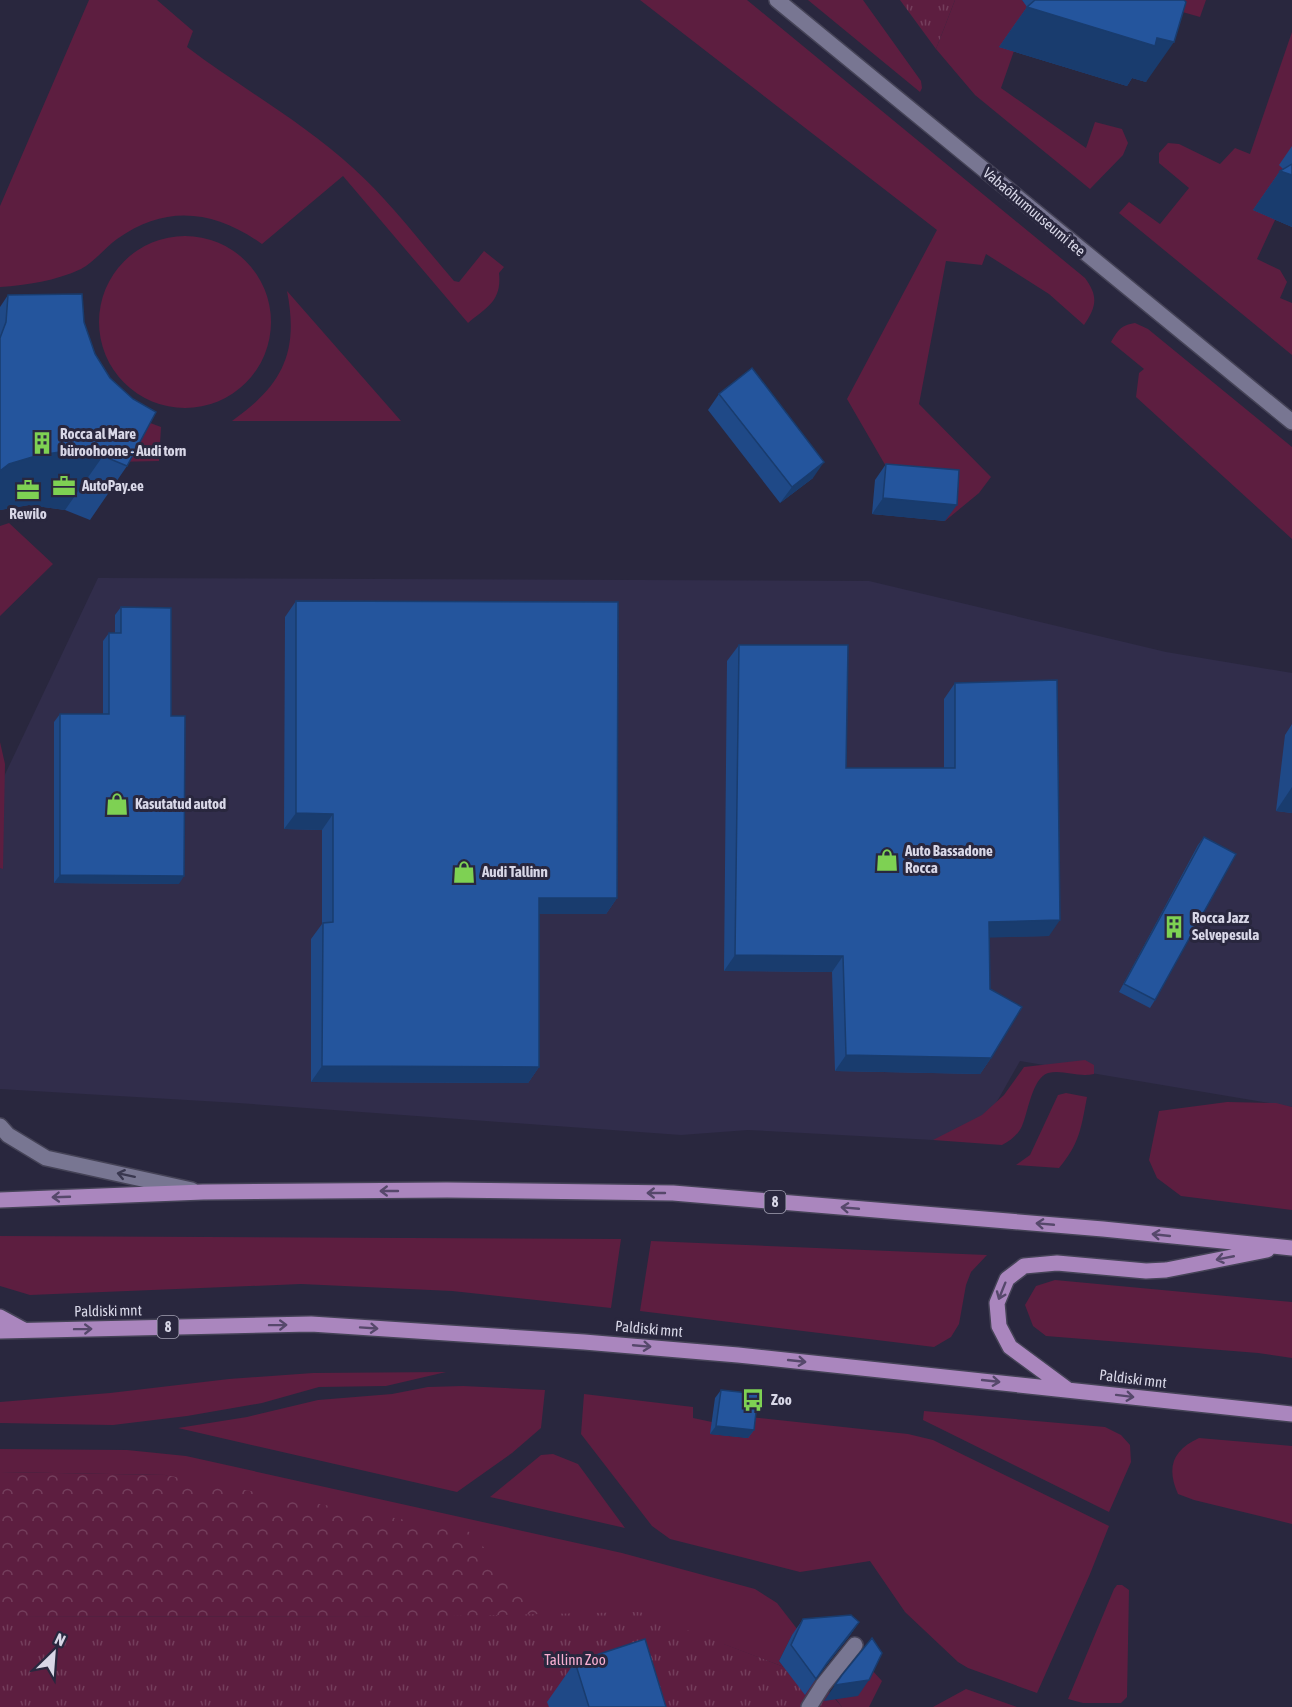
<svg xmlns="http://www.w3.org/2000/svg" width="1292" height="1707" viewBox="0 0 1292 1707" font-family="'Asap Condensed',sans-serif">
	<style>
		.built { fill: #312d4b }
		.grass { fill: #5d1e40 }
		.forest { fill: url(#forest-crowns) }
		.park { fill: url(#park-tufts) }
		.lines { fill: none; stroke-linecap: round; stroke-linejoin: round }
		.street-casing { stroke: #454357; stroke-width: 18 }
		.secondary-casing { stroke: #454357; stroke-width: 18 }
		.primary-casing { stroke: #454357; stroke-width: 18 }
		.street { stroke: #787692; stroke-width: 15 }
		.secondary { stroke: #787692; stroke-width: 15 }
		.primary { stroke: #aa86be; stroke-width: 15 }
		.wall { fill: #1f4987 }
		.shaded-wall { fill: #193c6e }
		.building { fill: #24559d; stroke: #193c6e; stroke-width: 1.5 }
		.oneway { stroke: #39374f }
		.oneway2 { stroke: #56486b }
		.labels { text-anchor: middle; stroke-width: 6; stroke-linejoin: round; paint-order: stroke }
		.shield { fill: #29273e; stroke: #a4a2b4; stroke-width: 1.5 }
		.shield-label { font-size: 14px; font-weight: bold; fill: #d8d7e7 }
		.street-label { font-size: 15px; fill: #d8d7e7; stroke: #29273e }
		.poi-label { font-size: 15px; font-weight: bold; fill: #d8d7e7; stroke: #29273e; text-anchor: start }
		.park-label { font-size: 15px; fill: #f9afd1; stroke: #29273e }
	</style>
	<defs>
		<pattern id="forest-crowns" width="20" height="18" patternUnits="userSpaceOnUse" patternTransform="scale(1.5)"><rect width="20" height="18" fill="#5d1e40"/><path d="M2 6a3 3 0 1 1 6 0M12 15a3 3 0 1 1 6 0" fill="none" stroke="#743e5c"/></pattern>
		<pattern id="park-tufts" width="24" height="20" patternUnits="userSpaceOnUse" patternTransform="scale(1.5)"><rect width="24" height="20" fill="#5d1e40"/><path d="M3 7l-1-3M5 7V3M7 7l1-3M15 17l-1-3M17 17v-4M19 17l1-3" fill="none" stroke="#743e5c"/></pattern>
	</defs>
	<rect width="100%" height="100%" fill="#29273e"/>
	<path class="built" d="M98,578l771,3 297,71 126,21v434l-272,-46 -45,79h-42l-185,-10 -67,5 -443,-32 -238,-14v-304z"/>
	<path class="grass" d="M89,0h68l36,31 -6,16c54,41 116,75 166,121 37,33 68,75 101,113l5,1 25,-31 20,16 -5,6c3,28 -12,34 -31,50l-125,-147 -81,68c-48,-34 -96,-40 -145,-5 -12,9 -23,23 -36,30 -26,12 -53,16 -81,18v-81z
		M640,0h107l338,278c14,19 11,29 -1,47l-35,-31 -63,-40 -4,11 -36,-4 -27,143 72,73 -12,16 -34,28 3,-35 -53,-4 -48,-83 90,-169z
		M808,0h55l58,81 1,7 -2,4z
		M955,0h67l7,8 -28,80 85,60 9,-26 27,7 6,14 -5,12 -33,34 -115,-94 -39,-46z
		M1182,0h24l-6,17 -21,-6z
		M1292,32v125l-2,21 -15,42 -18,39 23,11 7,12 -7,16 12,5v52l-173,-142 10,-11 31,22 29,-36 -30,-25v-10l9,-10 11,1 41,20 15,-16 15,6z
		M99 322a86 86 0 1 1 172 0a86 86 0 1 1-172 0Z
		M287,291l114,130h-169c51,-36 67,-69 55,-130z
		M1135,323l13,6 144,118v92l-156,-142 3,-24 5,-4 -33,-27c7,-12 10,-17 24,-19z
		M137,418l24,9 -2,34 -47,1z
		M9,523l44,41 -53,52v-90z
		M0,742l5,22 -2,105 -3,-1z
		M1085,1060l9,5v9c-16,4 -31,-5 -46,-1 -16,5 -20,40 -26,53 -4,9 -12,15 -20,19l-69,-5 49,-25 22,-20 20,-28z
		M1066,1093l21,4c-6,31 -7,46 -28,71l-43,-3 14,-10 28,-60z
		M1227,1102l49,1 16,4v103l-111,-14 -24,-18 -8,-18 10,-49z
		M0,1236l621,3 -10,69 -159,-17 -151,-7 -271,11 -30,-9z
		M651,1241l336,14 -16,17 -5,13 -7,39 -8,13 -17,10 -294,-36z
		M1055,1280l237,22v56l-34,-5 -212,-17 -13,-10 -8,-21 11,-19z
		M446,1372l-60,14 -67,1 -57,16 -75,13 -74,9 -113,-2v-21l110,-9 119,-14 84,-6z
		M463,1386l82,4 -4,38 -29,25 -55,39 -279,-64 69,-11 71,-17 74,-6 36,-7z
		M584,1394l109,13v11l19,4 -1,12 37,4 2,-21 158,17 25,6 176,86 -19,48 -53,119 -69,-25 -10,-6 -53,-50 -35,-51 -70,11 -130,-33 -18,-13 -71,-92z
		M924,1411l181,16 16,8 9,10 1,17 -22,50 -186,-92z
		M1199,1438l93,8v78l-98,-24 -16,-6c-12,-27 -5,-44 21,-56z
		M0,1449l127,1 59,6 436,97 133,36 22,14 24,31 -9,1 -13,26 5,6 -61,-23 -10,34 -548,-203 -165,-3z
		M553,1454l25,10 47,64 -135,-31 51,-42z
		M1117,1585h5l7,5 -2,107 -6,6h-38l-15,-4 46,-110z
		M871,1669l11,12 -13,26h-27l-6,-8z
		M966,1689l51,18h-84z"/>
	<path class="forest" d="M0,1472l165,3 305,57 94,104 -143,71 -20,-90 -401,-1z"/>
	<path class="park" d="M900,0h55l-19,49z
		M640,1612l144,55 39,18 19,22h-842v-91l402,1z"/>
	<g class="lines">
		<g class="street-casing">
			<path id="street" d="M0,1126l8,9 38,23 146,32
				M809,1707l14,-22 32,-40"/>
		</g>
		<g class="secondary-casing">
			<path id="secondary" d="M777,0l515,422"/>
		</g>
		<g class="primary-casing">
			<path id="primary" d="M0,1200l203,-8 244,-2 226,3 430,36 189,19
				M0,1317l24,13
				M0,1331l311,-7 273,18 154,13 554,59
				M1067,1389l-57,-42 -11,-21 -2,-23 10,-24 17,-13 33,-3 89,8 20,-1 101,-20"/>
		</g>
		<use href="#street" class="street"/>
		<use href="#secondary" class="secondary"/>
		<use href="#primary" class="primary"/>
	</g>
	<path class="wall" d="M1022,0h162l-38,82 -14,-4 -5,8 -128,-39 28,-40z
		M1292,146v81l-39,-17 27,-39 3,-2 -4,-4z
		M8,295l76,27 43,144 -37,54 -25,-10 -36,-5 -29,5v-203z
		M719,394l94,84 -33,25 -72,-93z
		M886,464l59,57 -73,-7 3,-34z
		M296,601l321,297 -11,16h-67v153l-11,16 -217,-1v-143l11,-15v-94l-38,-1 1,-212z
		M121,607l50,109 8,168 -125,-1v-161l6,-8h43v-73l6,-8h6v-18z
		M739,645l107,123h98v-69l11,-16 94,253 -60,1 2,121 -11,16 -145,-3 -3,-99 -108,-1 3,-310z
		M1292,724v89l-16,-2 9,-76z
		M1204,837l-49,163 -5,8 -31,-16 79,-147z
		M721,1390l33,40 -6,8 -38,-4 5,-36z
		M803,1619l56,3 -11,16 -28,35 -15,22 -26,-34 13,-26z
		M575,1662l91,45h-117l-2,-5z"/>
	<path class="shaded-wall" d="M1027,7l130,31 17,4 -28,40 -14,-4 -5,8 -128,-39z
		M1280,171l12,4v52l-39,-17z
		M67,451l36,5 -38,54 -36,-5 -29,5v-39l9,-7 30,-9z
		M824,462l-11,16 -33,25 12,-16z
		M883,498l74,7 -12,16 -73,-7z
		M1292,787v26l-16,-2z
		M296,813l37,1 -11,16 -38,-1z
		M60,875l124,1 -5,8 -125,-1z
		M539,898h78l-11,16h-78z
		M1060,920l-11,16 -71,2 11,-16z
		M735,955l108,1 -11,16 -108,-1z
		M846,1055l145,3 -11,16 -145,-3z
		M322,1066l217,1 -11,16 -217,-1z
		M716,1426l38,4 -6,8 -38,-4z
		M859,1622l-11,16 -33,41 12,-16z
		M869,1680l-11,16 -34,5 11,-16z"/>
	<path class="building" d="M1035,0h149l2,2 -12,40 -17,-4 -2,8 -128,-39z
		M1292,164v11l-12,-4z
		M82,294l2,28 11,32 15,24 23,21 23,13 -29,54 -24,-10 -36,-5 -28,4 -30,9 -9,7v-133l6,-16 2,-27z
		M752,368l72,94 -32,25 -73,-93z
		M886,464l73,6 -2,35 -74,-7z
		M296,601l322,1 -1,296h-78v169l-217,-1 1,-143 10,-1v-108l-37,-1z
		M121,607l50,1v108h14l-1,160 -124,-1v-161h49v-81h12z
		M739,645h109l-2,123h109v-85l102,-3 3,240 -71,2 1,67 32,18 -31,51 -145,-3 -3,-99 -108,-1z
		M1204,837l32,17 -81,146 -31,-16z
		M721,1390l37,4 -4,36 -38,-4z
		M851,1615l8,7 -32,41 -11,16 -25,-34 12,-26z
		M872,1638l10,15 -13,27 -34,5 7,-10z
		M645,1639l21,68h-77l-14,-45z"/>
	<defs><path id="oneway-shaft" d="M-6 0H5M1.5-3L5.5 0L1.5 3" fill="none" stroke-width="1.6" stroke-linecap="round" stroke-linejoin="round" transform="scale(1.5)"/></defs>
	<use class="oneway" href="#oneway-shaft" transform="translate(126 1175) rotate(-168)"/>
	<g class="oneway2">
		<use href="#oneway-shaft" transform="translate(389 1191) rotate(180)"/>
		<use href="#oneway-shaft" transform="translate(656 1193) rotate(-180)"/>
		<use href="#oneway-shaft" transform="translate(61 1197) rotate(178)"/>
		<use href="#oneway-shaft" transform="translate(850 1208) rotate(-175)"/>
		<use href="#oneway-shaft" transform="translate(1045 1224) rotate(-175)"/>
		<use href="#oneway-shaft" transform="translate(1161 1235) rotate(-174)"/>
		<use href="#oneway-shaft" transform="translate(1225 1258) rotate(169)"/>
		<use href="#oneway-shaft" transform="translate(1002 1291) rotate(112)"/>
		<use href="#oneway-shaft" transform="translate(278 1325) rotate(-1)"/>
		<use href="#oneway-shaft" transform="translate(369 1328) rotate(4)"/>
		<use href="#oneway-shaft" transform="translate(83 1329) rotate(-1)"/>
		<use href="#oneway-shaft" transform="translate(642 1346) rotate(5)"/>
		<use href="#oneway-shaft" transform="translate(797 1361) rotate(6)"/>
		<use href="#oneway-shaft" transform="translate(991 1381) rotate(6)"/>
		<use href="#oneway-shaft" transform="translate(1125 1396) rotate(7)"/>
	</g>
	<defs>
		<g id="building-bare" transform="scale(1.8)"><path d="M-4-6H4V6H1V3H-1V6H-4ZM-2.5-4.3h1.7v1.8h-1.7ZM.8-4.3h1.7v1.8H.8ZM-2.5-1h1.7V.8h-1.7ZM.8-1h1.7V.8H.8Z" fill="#7ed153" stroke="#29273e" stroke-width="2.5" paint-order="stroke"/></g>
		<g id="office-bare" transform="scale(1.8)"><path d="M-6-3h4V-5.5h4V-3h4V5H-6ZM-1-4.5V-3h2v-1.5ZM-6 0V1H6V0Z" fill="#7ed153" stroke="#29273e" stroke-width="2.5" paint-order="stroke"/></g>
		<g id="shop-bare" transform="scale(1.8)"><path d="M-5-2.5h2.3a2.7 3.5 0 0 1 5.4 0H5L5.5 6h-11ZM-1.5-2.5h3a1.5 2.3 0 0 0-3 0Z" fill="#7ed153" stroke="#29273e" stroke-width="2.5" paint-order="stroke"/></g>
		<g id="bus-bare" transform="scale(1.8)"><path d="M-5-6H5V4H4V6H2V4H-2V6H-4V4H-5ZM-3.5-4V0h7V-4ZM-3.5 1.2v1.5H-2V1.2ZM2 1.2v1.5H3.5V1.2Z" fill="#7ed153" stroke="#29273e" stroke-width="2.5" paint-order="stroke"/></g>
	</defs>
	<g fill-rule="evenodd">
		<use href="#building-bare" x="42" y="443"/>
		<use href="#office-bare" x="64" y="486"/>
		<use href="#office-bare" x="28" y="490"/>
		<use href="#shop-bare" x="117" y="804"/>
		<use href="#shop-bare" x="887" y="860"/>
		<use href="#shop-bare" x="464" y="872"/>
		<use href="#building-bare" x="1174" y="927"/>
		<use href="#bus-bare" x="753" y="1400"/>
	</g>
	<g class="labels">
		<g class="shield">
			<rect x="764.5" y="1191" width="21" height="22" rx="4.5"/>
			<rect x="157.5" y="1316" width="21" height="22" rx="4.5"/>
		</g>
		<g class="shield-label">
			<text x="775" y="1207">8</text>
			<text x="168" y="1332">8</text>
		</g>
		<g class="street-label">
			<text transform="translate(1034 212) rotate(40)" y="5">Vabaõhumuuseumi tee</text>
			<text transform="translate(108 1311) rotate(-1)" y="5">Paldiski mnt</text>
			<text transform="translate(649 1329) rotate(5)" y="5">Paldiski mnt</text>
			<text transform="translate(1133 1379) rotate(7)" y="5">Paldiski mnt</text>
		</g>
		<g class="poi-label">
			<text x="60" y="439">Rocca al Mare<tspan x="60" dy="17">büroohoone - Audi torn</tspan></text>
			<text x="82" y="491">AutoPay.ee</text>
			<text x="28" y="519" text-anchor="middle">Rewilo</text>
			<text x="135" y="809">Kasutatud autod</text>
			<text x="905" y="856">Auto Bassadone<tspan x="905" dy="17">Rocca</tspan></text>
			<text x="482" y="877">Audi Tallinn</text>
			<text x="1192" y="923">Rocca Jazz<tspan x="1192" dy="17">Selvepesula</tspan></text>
			<text x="771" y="1405">Zoo</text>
		</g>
		<g class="park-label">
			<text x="575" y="1665">Tallinn Zoo</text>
		</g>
	</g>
	<g transform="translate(54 1653) rotate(25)" stroke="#29273e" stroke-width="4.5" paint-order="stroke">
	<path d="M0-4.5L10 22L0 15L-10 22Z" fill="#d8d7e7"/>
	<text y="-9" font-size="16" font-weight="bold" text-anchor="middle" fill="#d8d7e7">N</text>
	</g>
</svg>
